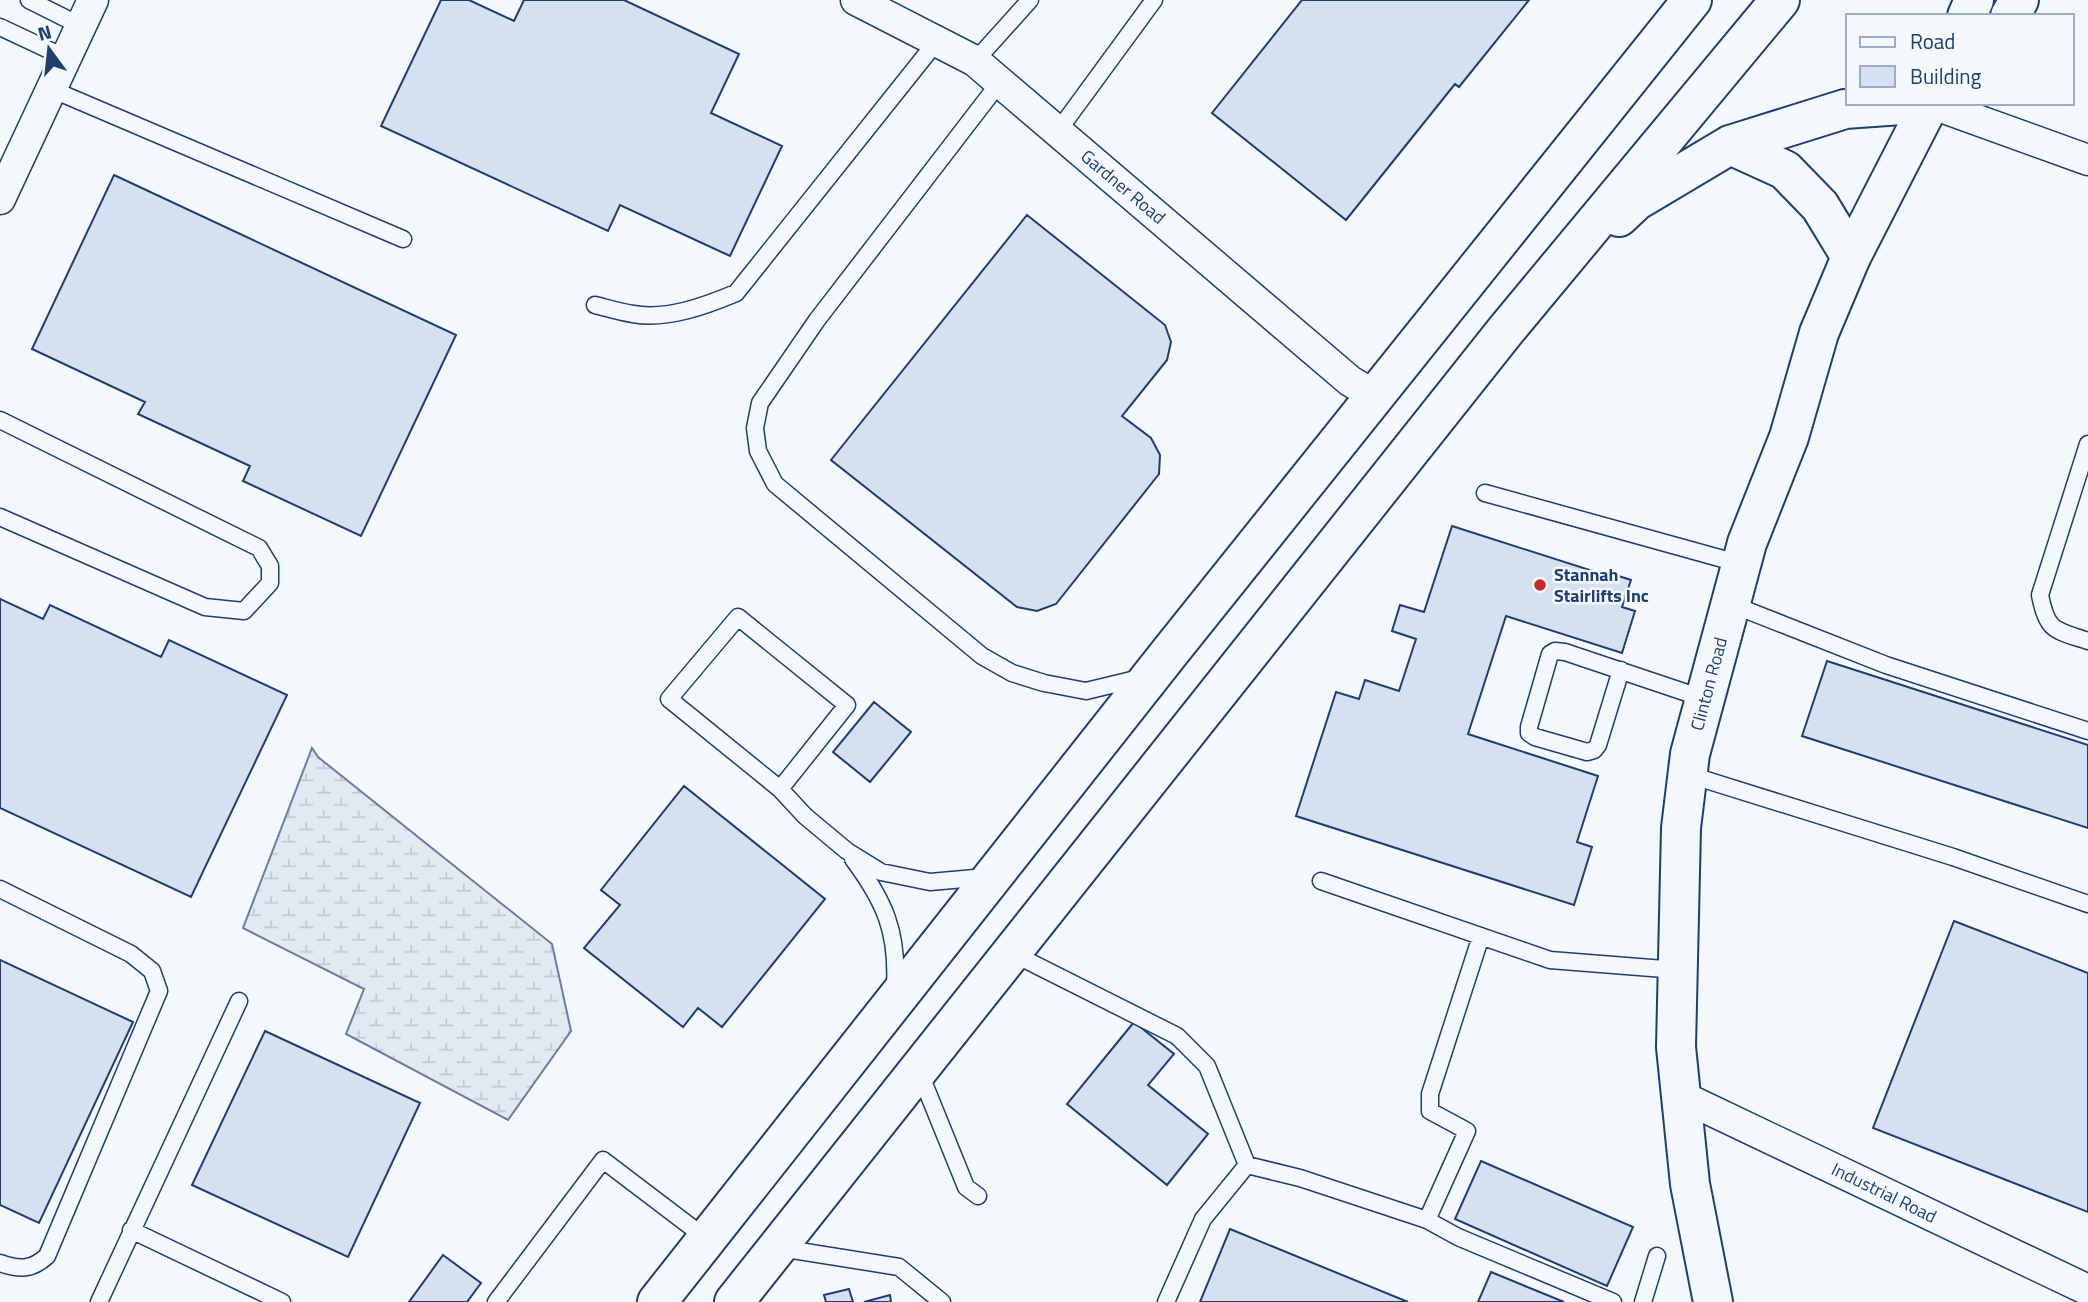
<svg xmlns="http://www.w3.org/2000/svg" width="2088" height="1302" viewBox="0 0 2088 1302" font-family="'Titillium Web',sans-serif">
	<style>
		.wetland { fill: url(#wetland-marsh); stroke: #687fa3; stroke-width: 2 }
		.building { fill: #d5e0f0; stroke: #1d3f73; stroke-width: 2 }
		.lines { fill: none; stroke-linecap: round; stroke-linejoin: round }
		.lane-casing { stroke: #1d3f73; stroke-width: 19 }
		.street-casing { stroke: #1d3f73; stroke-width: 33 }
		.secondary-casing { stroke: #1d3f73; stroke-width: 42 }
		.highway-casing { stroke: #1d3f73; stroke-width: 42 }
		.lane { stroke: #f4f7fb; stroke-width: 16 }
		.street { stroke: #f4f7fb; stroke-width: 30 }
		.secondary { stroke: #f4f7fb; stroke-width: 38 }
		.highway { stroke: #f4f7fb; stroke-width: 38 }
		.poi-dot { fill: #c62828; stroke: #f4f7fb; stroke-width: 2.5 }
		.labels { text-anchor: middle; stroke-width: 5; stroke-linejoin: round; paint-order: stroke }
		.street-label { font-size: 18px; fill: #1d3f73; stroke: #f4f7fb }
		.poi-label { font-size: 18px; font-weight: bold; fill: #1d3f73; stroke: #f4f7fb; text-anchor: start }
	</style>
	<defs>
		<pattern id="wetland-marsh" width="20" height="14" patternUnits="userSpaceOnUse" patternTransform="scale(1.75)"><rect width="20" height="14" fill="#e3e9f0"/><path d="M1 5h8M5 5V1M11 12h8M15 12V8" fill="none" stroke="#c2c9d1"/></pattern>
	</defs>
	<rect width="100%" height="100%" fill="#f4f7fb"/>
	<path class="wetland" d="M312,748l6,9 234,187 19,87 -63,89 -162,-86 18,-45 -121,-61z"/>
	<path class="building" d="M441,0h28l45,21 10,-21h100l115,54 -28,59 71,33 -52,110 -110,-51 -12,26 -227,-105z
		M1302,0h227l-70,87 -4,-3 -109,136 -134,-107z
		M114,175l342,160 -95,201 -118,-55 7,-15 -112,-52 7,-12 -113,-53z
		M1027,215l138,110 6,17 -4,18 -45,56 29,22 9,17 -1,19 -103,130 -19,7 -20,-4 -186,-147z
		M1452,526l153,49 1,-3 25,8 -9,27 13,4 -13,42 -116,-37 -38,118 130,42 -21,66 15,5 -18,58 -278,-89 40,-124 23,7 6,-19 34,11 17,-52 -24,-8 8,-26 24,7z
		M0,599l43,20 7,-14 111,52 8,-17 118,55 -96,202 -191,-89z
		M1827,661l261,84v83l-286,-92z
		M874,702l37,30 -41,50 -37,-30z
		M684,786l141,113 -103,128 -24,-19 -15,19 -99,-79 36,-43 -19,-15z
		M1954,921l134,52v239l-215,-84z
		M0,960l133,62 -94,201 -39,-18z
		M1134,1022l40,32 -26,31 60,49 -41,51 -100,-81z
		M265,1031l155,72 -72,154 -156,-72z
		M1481,1161l152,66 -26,59 -152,-67z
		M1230,1229l178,73h-208z
		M443,1255l38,28 -14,19h-58z
		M1491,1272l73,30h-86z
		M849,1289l4,13h-27l-2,-7z
		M890,1295l1,7h-27z"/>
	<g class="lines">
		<g class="lane-casing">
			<path id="lane" d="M29,0l52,26
				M0,27l66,31
				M975,61l55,-61
				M1000,82l-183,238 -57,83 -5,25 3,23 17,33 207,172 30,17 32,10 42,8 54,-13
				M51,89l352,150
				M1058,131l96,-131
				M595,305c12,3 25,7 38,9 34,6 72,-8 103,-21l201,-252
				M0,420l259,128 11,18v17l-26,28 -39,-4 -205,-90
				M2088,444l-48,151c7,37 15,35 48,46
				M1485,493l256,71
				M1731,604l155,61 202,66
				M1621,670l-23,75 -4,5 -7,2 -52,-15 -6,-4v-6l21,-73 5,-3 10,1 140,47
				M1687,774l266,83 135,47
				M780,789l67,-84 -109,-88 -69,82 111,90 25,27 42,35 34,21 49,10 56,-5
				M853,859c32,43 45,73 42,128
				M1321,881l229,79 127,10
				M0,889l131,65 21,17 7,20 -112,265c-15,14 -28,14 -47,7
				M1012,953l165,83 30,30 40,99
				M919,1071l47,116 12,9
				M1427,1220l40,-89 -37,-20v-17l51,-158
				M131,1230l151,72
				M780,1248l119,19 43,35
				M99,1302l140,-301
				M496,1302l107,-142 104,79
				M1166,1302l37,-83 44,-54 53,13 127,42 31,17 155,65
				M1643,1302l14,-46"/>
		</g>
		<g class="street-casing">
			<path id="street" d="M856,0l119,61 375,320 26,15
				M1930,103l158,57
				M0,199l93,-199
				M1681,1096l407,194"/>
		</g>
		<g class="secondary-casing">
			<path id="secondary" d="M1967,16l7,-16
				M2010,16l9,-16
				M1713,1302l-23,-118 -14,-137 5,-219 9,-74 57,-211 42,-106 30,-104 32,-76 79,-154"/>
		</g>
		<g class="highway-casing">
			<path id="highway" d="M1730,145l55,25 35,36 31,51
				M1619,217l17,-16 94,-56 115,-36 85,-6
				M657,1302l513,-650 522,-652
				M734,1302l772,-972 274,-330"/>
		</g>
		<use href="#lane" class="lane"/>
		<use href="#street" class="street"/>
		<use href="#secondary" class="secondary"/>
		<use href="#highway" class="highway"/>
	</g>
	<circle class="poi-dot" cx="1540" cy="585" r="7"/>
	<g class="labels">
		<g class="street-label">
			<text transform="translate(1123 187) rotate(40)" y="6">Gardner Road</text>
			<text transform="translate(1709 684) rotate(-75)" y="6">Clinton Road</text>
			<text transform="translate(1884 1193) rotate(26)" y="6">Industrial Road</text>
		</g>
		<g class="poi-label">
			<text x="1554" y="581">Stannah<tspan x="1554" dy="21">Stairlifts Inc</tspan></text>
		</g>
	</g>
	<rect x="1846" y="14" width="228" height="91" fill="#f4f7fb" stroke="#9eadc5" stroke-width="2"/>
	<rect x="1860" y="37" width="35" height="10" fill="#f4f7fb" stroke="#9eadc5" stroke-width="2"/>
	<text x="1910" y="49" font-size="21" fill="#1d3f73">Road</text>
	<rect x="1860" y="66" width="35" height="21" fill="#d5e0f0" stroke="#9eadc5" stroke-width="2"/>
	<text x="1910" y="84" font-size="21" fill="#1d3f73">Building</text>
	<g transform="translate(49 49) rotate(345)" stroke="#f4f7fb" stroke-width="5" paint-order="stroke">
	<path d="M0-5L12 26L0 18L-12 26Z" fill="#1d3f73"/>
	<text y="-10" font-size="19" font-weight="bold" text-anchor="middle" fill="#1d3f73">N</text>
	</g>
</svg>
